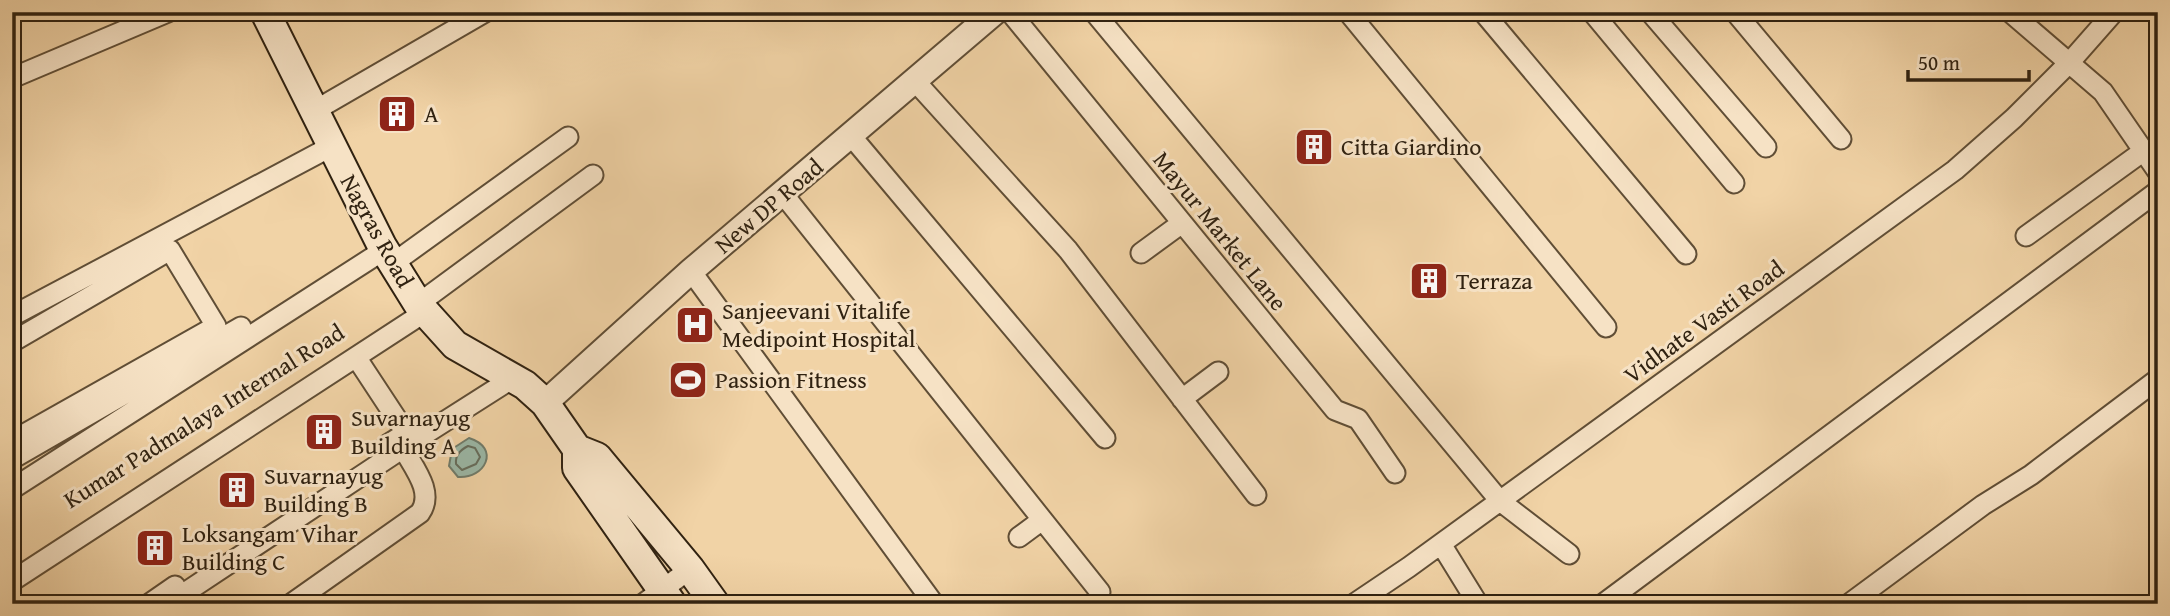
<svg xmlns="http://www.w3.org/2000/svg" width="2170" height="616" viewBox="0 0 2170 616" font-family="'Gentium Book Plus',serif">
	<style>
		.water { fill: #9bb8a7; stroke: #707c6b; stroke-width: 2 }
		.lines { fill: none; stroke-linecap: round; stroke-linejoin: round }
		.shore { stroke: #666d5c; stroke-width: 2 }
		.minor-casing { stroke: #604e36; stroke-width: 23 }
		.tertiary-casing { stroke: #604e36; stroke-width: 28 }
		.secondary-casing { stroke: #302211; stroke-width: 32 }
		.minor { stroke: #f6e2c5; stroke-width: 19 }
		.tertiary { stroke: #f6e2c5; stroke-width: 24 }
		.secondary { stroke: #f6e2c5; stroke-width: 28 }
		.labels { text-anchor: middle; stroke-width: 6; stroke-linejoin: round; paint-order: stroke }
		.poi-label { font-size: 24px; fill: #302211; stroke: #f6e2c5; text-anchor: start }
		.street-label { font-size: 24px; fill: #302211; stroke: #f6e2c5 }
	</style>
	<rect width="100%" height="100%" fill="#f1d3a6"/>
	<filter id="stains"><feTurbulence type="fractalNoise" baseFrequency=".00286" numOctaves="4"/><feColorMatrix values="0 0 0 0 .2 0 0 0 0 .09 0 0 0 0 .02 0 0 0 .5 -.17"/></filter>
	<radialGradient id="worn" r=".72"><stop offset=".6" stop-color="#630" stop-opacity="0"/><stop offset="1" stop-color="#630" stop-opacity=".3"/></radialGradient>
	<path class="water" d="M469,438c32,10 16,41 -11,39l-9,-11 3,-17z"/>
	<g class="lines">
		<path class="shore" d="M468,446l7,2 5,9 -4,7 -14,6 -6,-6c-1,-9 4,-14 12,-18z"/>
		<g class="minor-casing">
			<path id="minor" d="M1010,12l325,398 23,9 37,54
				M1094,12l406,489 69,53
				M1348,12l258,315
				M1483,12l203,242
				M1592,12l142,171
				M1650,12l116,135
				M1735,12l106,127
				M2010,12l93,80 55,80
				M12,78l156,-66
				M915,81l153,169 188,245
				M314,111l171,-99
				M852,137l253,301
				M783,194l317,398
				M2026,236l119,-86
				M1141,253l41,-30
				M392,264l176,-127
				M691,271l243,333
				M418,304l175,-129
				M12,316l320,-170
				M12,342l158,-92 46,76 -204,115
				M356,357l50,76 -19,12
				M1182,399l36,-27
				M12,459l229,-132
				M12,489l372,-239
				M1019,537l23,-17
				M1441,544l37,60
				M12,581l413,-269
				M149,604l26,-18
				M168,604l235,-156 110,-70
				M291,604l129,-91c15,-21 -7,-46 -17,-65
				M643,604l47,-35
				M1354,604l55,-37 546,-397 59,-52 56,-56 44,-50
				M1603,604l555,-413
				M1849,604l134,-99 48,-30 127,-96"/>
		</g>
		<g class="tertiary-casing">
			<path id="tertiary" d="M545,403l146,-132 304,-259"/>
		</g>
		<g class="secondary-casing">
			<path id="secondary" d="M265,12l117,234 36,58 37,41 70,40 20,18 32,46 20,8 93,112 25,35
				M577,449v19l95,136"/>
		</g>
		<use href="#minor" class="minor"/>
		<use href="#tertiary" class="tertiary"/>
		<use href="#secondary" class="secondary"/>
	</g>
	<defs>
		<g id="building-square" transform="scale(2.0125)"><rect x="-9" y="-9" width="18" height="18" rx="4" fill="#8f2418" stroke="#f6e2c5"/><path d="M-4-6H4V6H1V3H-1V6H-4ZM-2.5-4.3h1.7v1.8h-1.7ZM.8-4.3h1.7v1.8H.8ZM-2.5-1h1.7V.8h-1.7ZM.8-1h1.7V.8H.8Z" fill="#fff"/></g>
		<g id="hospital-square" transform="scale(2.0125)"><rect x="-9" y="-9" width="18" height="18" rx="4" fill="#8f2418" stroke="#f6e2c5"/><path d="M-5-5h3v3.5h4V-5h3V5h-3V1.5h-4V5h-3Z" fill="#fff"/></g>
		<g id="stadium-square" transform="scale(2.0125)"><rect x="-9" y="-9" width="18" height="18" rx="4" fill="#8f2418" stroke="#f6e2c5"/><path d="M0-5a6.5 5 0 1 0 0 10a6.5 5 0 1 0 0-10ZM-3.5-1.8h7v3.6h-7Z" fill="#fff"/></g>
	</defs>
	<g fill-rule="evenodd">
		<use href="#building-square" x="397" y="114"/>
		<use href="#building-square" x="1314" y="147"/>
		<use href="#building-square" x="1429" y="281"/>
		<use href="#hospital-square" x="695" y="325"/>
		<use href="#stadium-square" x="688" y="380"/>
		<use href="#building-square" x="324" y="432"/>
		<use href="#building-square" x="237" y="490"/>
		<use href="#building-square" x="155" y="548"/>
	</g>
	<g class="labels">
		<g class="poi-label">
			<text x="424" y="122">A</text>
			<text x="1341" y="155">Citta Giardino</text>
			<text x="1456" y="289">Terraza</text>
			<text x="722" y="319">Sanjeevani Vitalife<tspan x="722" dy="28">Medipoint Hospital</tspan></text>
			<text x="715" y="388">Passion Fitness</text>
			<text x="351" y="426">Suvarnayug<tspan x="351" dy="28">Building A</tspan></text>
			<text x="264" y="484">Suvarnayug<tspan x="264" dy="28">Building B</tspan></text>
			<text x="182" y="542">Loksangam Vihar<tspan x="182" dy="28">Building C</tspan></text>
		</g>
		<g class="street-label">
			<text transform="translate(769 206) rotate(-40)" y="8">New DP Road</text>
			<text transform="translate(377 231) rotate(61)" y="8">Nagras Road</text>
			<text transform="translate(1220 231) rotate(51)" y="8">Mayur Market Lane</text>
			<text transform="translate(1704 322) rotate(-36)" y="8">Vidhate Vasti Road</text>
			<text transform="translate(204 416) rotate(-32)" y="8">Kumar Padmalaya Internal Road</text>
		</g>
	</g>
	<rect width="2170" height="616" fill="none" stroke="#f1d3a6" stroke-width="42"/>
	<rect x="14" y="14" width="2142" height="588" fill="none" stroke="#302211" stroke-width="3.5"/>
	<rect x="21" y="21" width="2128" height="574" fill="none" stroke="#302211" stroke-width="2"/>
	<path d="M1908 70v10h121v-10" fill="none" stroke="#302211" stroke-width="3.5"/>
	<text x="1918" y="70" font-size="21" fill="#302211" stroke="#f6e2c5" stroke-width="5" paint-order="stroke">50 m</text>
	<rect width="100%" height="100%" filter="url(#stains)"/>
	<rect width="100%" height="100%" fill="url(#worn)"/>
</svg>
